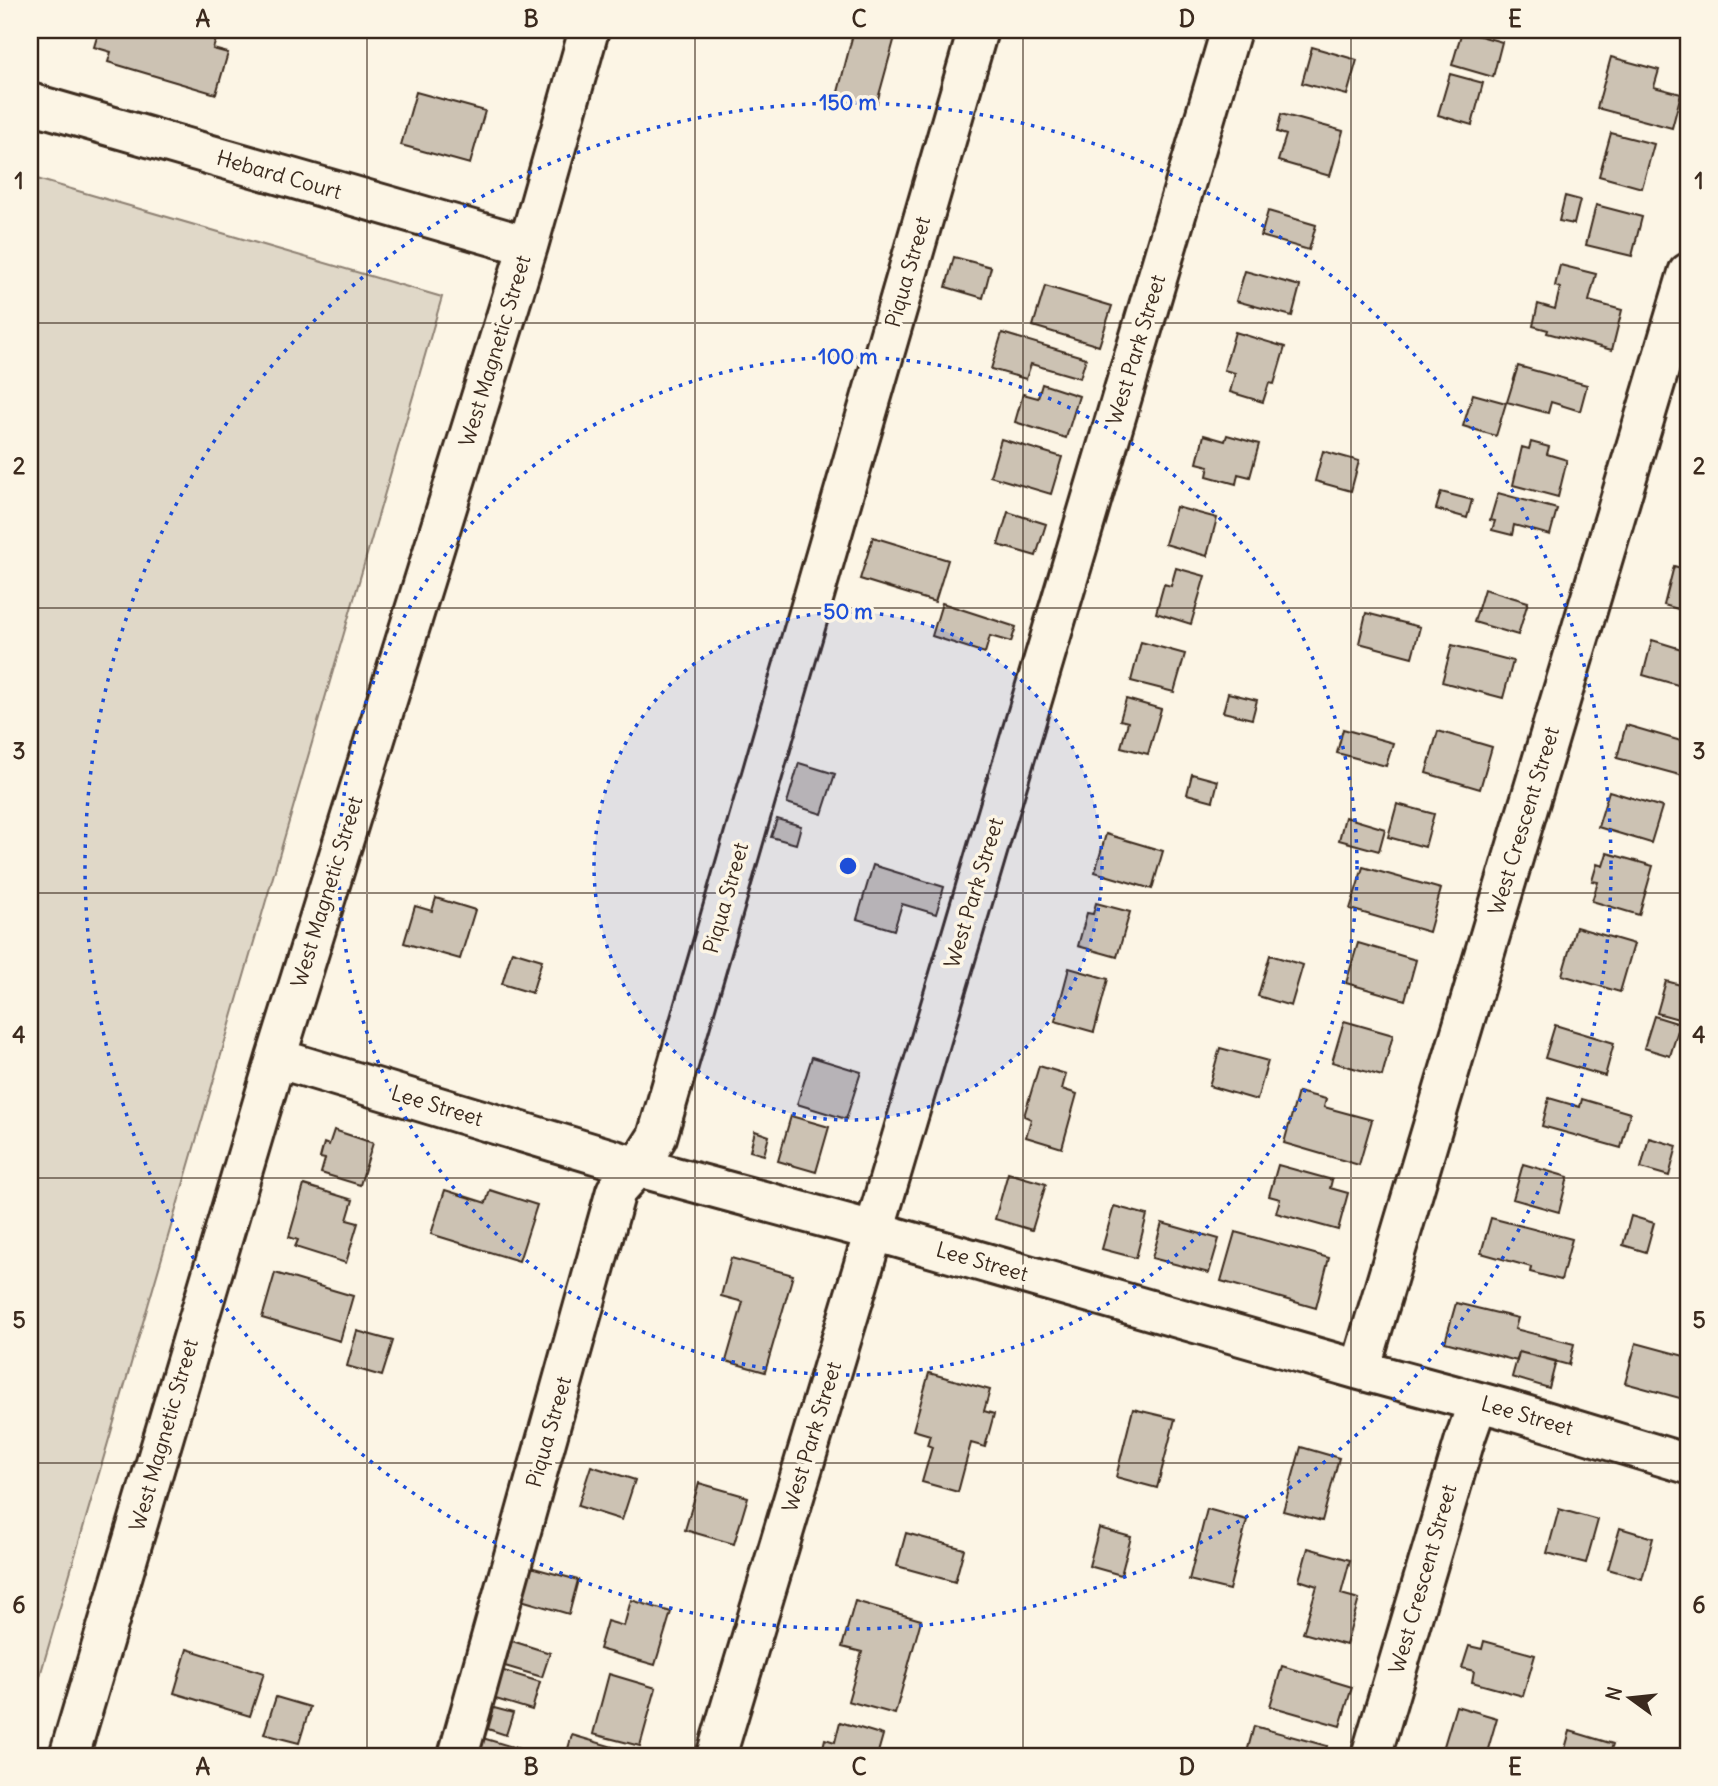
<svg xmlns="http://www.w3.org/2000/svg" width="1718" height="1786" viewBox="0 0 1718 1786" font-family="Delius,sans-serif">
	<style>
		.green { fill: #e0d8c8; stroke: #8e8173; stroke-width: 2 }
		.building { fill: #ccc2b3; stroke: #3b2a1e; stroke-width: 2 }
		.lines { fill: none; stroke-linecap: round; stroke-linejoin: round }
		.minor-casing { stroke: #3b2a1e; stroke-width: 44 }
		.minor { stroke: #fcf5e5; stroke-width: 38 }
		.grid { fill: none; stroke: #3b2a1e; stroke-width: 2; stroke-opacity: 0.55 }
		.ring { fill: none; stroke: #1d4ed8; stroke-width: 3.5; stroke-dasharray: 3.5 7 }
		.labels { text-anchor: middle; stroke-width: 7; stroke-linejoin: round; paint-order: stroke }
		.street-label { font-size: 21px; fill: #3b2a1e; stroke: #fcf5e5 }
		.centre { fill: #1d4ed8; stroke: #fcf5e5; stroke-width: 3.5 }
		.ring-label { font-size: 21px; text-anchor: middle; font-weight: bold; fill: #1d4ed8; stroke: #fcf5e5; stroke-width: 7; stroke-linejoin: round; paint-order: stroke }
		.neatline { fill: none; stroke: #3b2a1e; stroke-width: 2.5 }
		.grid-label { font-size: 23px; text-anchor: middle; font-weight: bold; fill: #3b2a1e }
	</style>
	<rect width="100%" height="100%" fill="#fcf5e5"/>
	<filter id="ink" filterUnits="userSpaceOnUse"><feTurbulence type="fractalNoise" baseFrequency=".0143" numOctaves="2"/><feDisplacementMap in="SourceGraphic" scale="14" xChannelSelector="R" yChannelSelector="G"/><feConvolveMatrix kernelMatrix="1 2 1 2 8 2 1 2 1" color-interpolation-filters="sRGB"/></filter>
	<g filter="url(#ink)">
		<path class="green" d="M30,177l412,120 -412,1413z"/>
		<path class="building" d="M99,30h120l-6,19 15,4 -12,41 -108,-32 3,-10 -17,-5z
			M854,30h15l26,7 -19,69 -39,-10z
			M900,30h24l-2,6z
			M1462,31l40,11 -9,35 -41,-12z
			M1312,47l45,13 -10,35 -45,-12z
			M1611,57l48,13 -5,17 27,7 -9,34 -75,-20z
			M1450,74l33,9 -11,42 -34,-10z
			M416,92l69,19 -15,53 -69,-19z
			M1281,114l62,17 -13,45 -52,-15 8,-26 -9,-3z
			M1611,133l43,11 -12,44 -43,-12z
			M1565,196l15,4 -6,24 -15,-3z
			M1596,205l46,12 -10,39 -46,-11z
			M1268,211l48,14 -7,25 -48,-14z
			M954,257l37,10 -8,31 -37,-11z
			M1560,265l36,9 -7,27 33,9 -10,40 -65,-17 1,-3 -15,-4 5,-22 17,5 5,-21 -5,-2z
			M1245,271l55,15 -8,30 -56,-15z
			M1045,286l67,20 -13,40 -66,-20z
			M1235,332l50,15 -11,37 -5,-1 -6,19 -33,-10 5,-19 -11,-3z
			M1002,333l84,25 -6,20 -49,-14 -5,15 -35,-10z
			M1518,366l69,19 -7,26 -29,-9 -3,11 -41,-11z
			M1042,384l37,12 -13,42 -51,-16 8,-28 15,4z
			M1473,394l33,9 -10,33 -33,-10z
			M1204,435l21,6 2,-6 32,9 -9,33 -12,-3 -2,10 -29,-8 2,-10 -12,-3z
			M1001,439l61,18 -11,37 -61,-18z
			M1531,442l18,5 -2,7 20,6 -9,37 -45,-12 9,-38 7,2z
			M1323,451l36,10 -8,30 -36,-10z
			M1441,492l31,8 -5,18 -31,-9z
			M1498,493l59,16 -7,26 -36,-10 -2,10 -20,-5 3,-9 -5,-1z
			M1176,507l41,11 -10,38 -42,-12z
			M1008,512l38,12 -10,32 -38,-11z
			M873,537l75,23 -13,42 -75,-23z
			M1674,566l14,4v42l-24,-7z
			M1176,568l29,8 -14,48 -35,-11 8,-29 7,2z
			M1484,589l44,13 -10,33 -44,-13z
			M942,603l74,24 -5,15 -21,-6 -5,17 -53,-17z
			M1366,613l54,14 -8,30 -53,-14z
			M1652,640l36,11v37l-45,-13z
			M1141,642l44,12 -11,38 -43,-11z
			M1452,645l61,16 -10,37 -61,-16z
			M1228,693l29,7 -5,19 -29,-7z
			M1126,699l35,10 -13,45 -27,-7 7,-25 -8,-2z
			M1626,725l62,18v29l-1,5 -70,-19z
			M1343,729l50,14 -7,23 -49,-13z
			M1438,731l54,16 -12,42 -54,-16z
			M799,763l36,11 -13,40 -35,-11z
			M1192,774l26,7 -5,20 -26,-7z
			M1609,791l53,16 -11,36 -53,-16z
			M1397,804l37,10 -9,33 -37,-10z
			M1345,817l40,12 -6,22 -40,-11z
			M777,819l24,7 -5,18 -25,-7z
			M1106,834l57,17 -11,38 -57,-17z
			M1607,853l46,13 -14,49 -47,-14 6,-19 -6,-1 5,-17 6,2z
			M873,865l71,22 -8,27 -34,-10 -8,26 -37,-11z
			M1363,867l78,22 -12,43 -79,-23z
			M436,898l39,12 -15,49 -56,-16 11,-37 17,5z
			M1096,903l34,9 -13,45 -39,-11 9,-33 6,1z
			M1576,927l58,17 -14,48 -58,-17z
			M1358,943l58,17 -11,40 -59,-17z
			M512,951l30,9 -10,33 -30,-9z
			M1270,955l33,10 -12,41 -33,-10z
			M1069,968l39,11 -14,53 -39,-11z
			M1666,981l22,6v13l-6,20 -25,-7z
			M1654,1016l26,8 -10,32 -26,-8z
			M1344,1021l49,14 -11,41 -50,-14z
			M1555,1025l59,18 -9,33 -60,-18z
			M1220,1048l48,13 -11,39 -48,-14z
			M812,1057l49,15 -15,47 -49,-15z
			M1039,1066l27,8 -4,15 15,5 -15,54 -36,-11 5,-18 -7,-3z
			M1298,1092l28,7 -2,8 48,13 -13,45 -75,-22z
			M1549,1098l31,9 2,-8 48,14 -9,35 -79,-22z
			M791,1116l38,11 -13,45 -38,-11z
			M334,1130l39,13 -13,42 -39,-12 4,-14 -5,-1 4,-15 5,2z
			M755,1131l14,5 -5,19 -14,-4z
			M1649,1138l28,8 -8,30 -28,-8z
			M1523,1164l45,13 -9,35 -46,-13z
			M1278,1165l54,15 -2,8 18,5 -10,37 -62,-17 4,-14 -11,-3z
			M1008,1173l38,11 -14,46 -37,-11z
			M304,1185l49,15 -6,20 11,3 -12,40 -51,-16 3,-7 -9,-3z
			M445,1190l41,13 4,-13 47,15 -18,56 -88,-27z
			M1114,1206l33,9 -11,43 -34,-9z
			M1631,1216l23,7 -8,29 -23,-7z
			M1491,1218l81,21 -11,41 -31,-8 1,-5 -50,-14z
			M1162,1223l57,16 -10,34 -57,-15z
			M1235,1232l94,26 -13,50 -95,-27z
			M731,1258l62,17 -28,97 -39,-11 17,-59 -22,-6z
			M275,1273l78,23 -13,45 -78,-23z
			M1456,1303l62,15 -3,11 59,15 -5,21 -50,-13 -2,9 -72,-19z
			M357,1331l36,10 -11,35 -35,-10z
			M1636,1343l52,14 -1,43 -62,-17z
			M1519,1352l37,9 -7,27 -37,-11z
			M929,1373l61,17 -6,21 10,3 -9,33 -14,-4 -13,49 -36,-10 10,-35 -5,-2 3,-10 -17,-5z
			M1133,1409l42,10 -18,69 -41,-11z
			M1301,1447l38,11 -17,63 -39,-10z
			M591,1466l44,14 -13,40 -44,-14z
			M699,1483l49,14 -14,47 -49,-14z
			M1207,1509l40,11 -18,70 -40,-10z
			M1559,1509l39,11 -12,43 -39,-10z
			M1099,1528l32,9 -10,38 -32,-9z
			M1620,1528l33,10 -11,41 -34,-10z
			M906,1533l58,16 -9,33 -58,-16z
			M1308,1548l42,12 -9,34 18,5 -13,46 -43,-12 14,-47 -18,-6z
			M530,1567l48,13 -9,34 -48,-14z
			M631,1600l40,12 -16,53 -56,-16 8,-28 17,5z
			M855,1601l66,19 -26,94 -47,-13 14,-49 -20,-5z
			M512,1641l38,12 -8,24 -37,-11z
			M1484,1641l51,14 -12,41 -51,-14 2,-11 -12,-3 7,-22 13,3z
			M187,1649l77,24 -14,43 -76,-23z
			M1282,1666l70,21 -12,39 -70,-20z
			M494,1668l46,14 -8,28 -46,-14z
			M609,1674l47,14 -16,58 -47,-12z
			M276,1697l34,10 -11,36 -35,-9z
			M1456,1706l41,12 -11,38h-45z
			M494,1708l19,5 -7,22 -18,-6z
			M840,1722l43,13 -6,21h-56l4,-17 10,3z
			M1254,1726l73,20 -3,10h-78z
			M1570,1731l43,13 -4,12h-46z
			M469,1734l54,16 -2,6h-59z
			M572,1735l58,17 -2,4h-70l2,-7 7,3z"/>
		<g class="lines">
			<g class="minor-casing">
				<path id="minor" d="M30,103l498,143
					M276,1058l362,109 236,64 486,139 145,39 183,55
					M1360,1370l328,-1097
					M69,1756l207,-698 252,-812 61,-216
					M458,1756l158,-565 22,-24 19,-30 321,-1107
					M716,1756l158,-525 357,-1201
					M1371,1756l95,-320 12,-34"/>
			</g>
			<use href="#minor" class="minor"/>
		</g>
	</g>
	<path class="grid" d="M367,30v1726M695,30v1726M1023,30v1726M1351,30v1726M30,323h1658M30,608h1658M30,893h1658M30,1178h1658M30,1463h1658"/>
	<circle cx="848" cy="866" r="254" fill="#1d4ed8" fill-opacity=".12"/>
	<g class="ring">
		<circle cx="848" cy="866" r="254"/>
		<circle cx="848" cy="866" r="509"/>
		<circle cx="848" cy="866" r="763"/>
	</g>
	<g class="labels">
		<g class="street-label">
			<text transform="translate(279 175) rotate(16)" y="7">Hebard Court</text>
			<text transform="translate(908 272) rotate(-74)" y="7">Piqua Street</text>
			<text transform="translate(1136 350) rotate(-73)" y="7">West Park Street</text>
			<text transform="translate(495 351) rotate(-73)" y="7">West Magnetic Street</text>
			<text transform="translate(1524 821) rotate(-73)" y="7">West Crescent Street</text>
			<text transform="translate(327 892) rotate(-73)" y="7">West Magnetic Street</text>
			<text transform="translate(974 893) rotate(-73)" y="7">West Park Street</text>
			<text transform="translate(726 898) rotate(-74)" y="7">Piqua Street</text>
			<text transform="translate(437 1106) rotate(17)" y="7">Lee Street</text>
			<text transform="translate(982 1262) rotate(16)" y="7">Lee Street</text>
			<text transform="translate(1527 1416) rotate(16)" y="7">Lee Street</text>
			<text transform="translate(549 1432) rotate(-74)" y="7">Piqua Street</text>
			<text transform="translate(164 1435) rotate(-74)" y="7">West Magnetic Street</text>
			<text transform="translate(812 1437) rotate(-73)" y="7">West Park Street</text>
			<text transform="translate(1423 1579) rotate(-74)" y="7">West Crescent Street</text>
		</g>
	</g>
	<circle cx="848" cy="866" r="10" class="centre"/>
	<g class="ring-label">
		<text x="848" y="110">150 m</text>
		<text x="848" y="364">100 m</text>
		<text x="848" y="619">50 m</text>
	</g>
	<rect width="1718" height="1786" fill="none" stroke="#fcf5e5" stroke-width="77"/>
	<g transform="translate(1630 1698) rotate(285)" stroke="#fcf5e5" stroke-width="5" paint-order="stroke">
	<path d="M0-5L12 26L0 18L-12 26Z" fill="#3b2a1e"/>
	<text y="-10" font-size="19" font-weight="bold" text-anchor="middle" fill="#3b2a1e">N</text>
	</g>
	<rect x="38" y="38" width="1642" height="1710" class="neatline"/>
	<g class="grid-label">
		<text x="203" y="27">A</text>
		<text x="531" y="27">B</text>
		<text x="859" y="27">C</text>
		<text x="1187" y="27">D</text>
		<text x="1515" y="27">E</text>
		<text x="19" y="189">1</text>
		<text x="1699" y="189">1</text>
		<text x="19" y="474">2</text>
		<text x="1699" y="474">2</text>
		<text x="19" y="759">3</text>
		<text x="1699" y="759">3</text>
		<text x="19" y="1043">4</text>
		<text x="1699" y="1043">4</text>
		<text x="19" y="1328">5</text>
		<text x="1699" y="1328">5</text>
		<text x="19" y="1613">6</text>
		<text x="1699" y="1613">6</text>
		<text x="203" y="1775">A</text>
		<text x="531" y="1775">B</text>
		<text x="859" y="1775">C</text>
		<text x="1187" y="1775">D</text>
		<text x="1515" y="1775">E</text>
	</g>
</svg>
